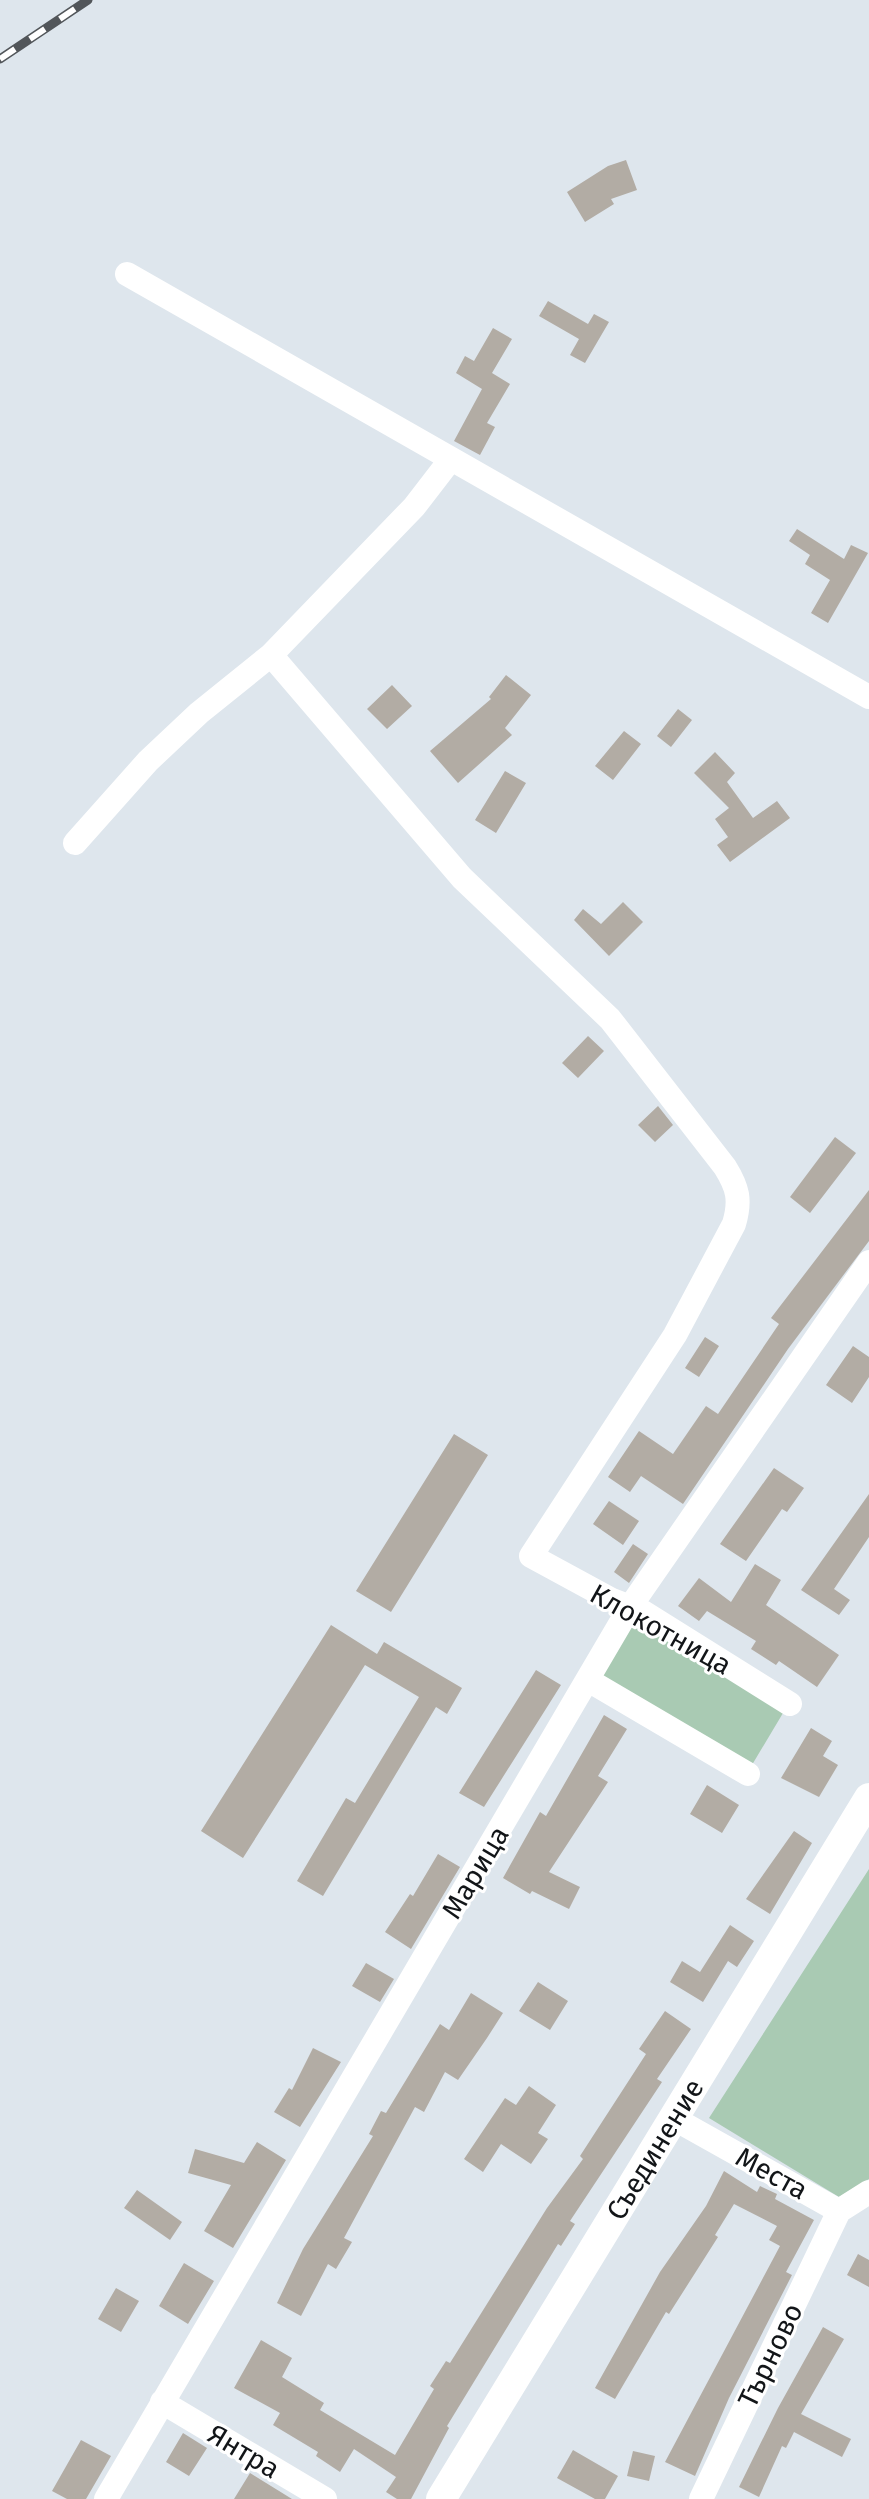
<svg xmlns="http://www.w3.org/2000/svg" width="869" height="2499" viewBox="0 0 869 2499" font-family="'Fira Sans',sans-serif">
	<style>
		.green { fill: #a9cab3 }
		.building { fill: #b2aca4 }
		.lines { fill: none; stroke-linecap: round; stroke-linejoin: round }
		.minor { stroke: #fff; stroke-width: 24 }
		.tertiary { stroke: #fff; stroke-width: 30 }
		.rail-casing { stroke: #52565a; stroke-width: 9 }
		.rail { stroke: #fff; stroke-width: 6; stroke-dasharray: 18; stroke-linecap: butt }
		.labels { text-anchor: middle; stroke-width: 6; stroke-linejoin: round; paint-order: stroke }
		.street-label { font-size: 28px; fill: #121518; stroke: #fff }
	</style>
	<rect width="100%" height="100%" fill="#dee6ed"/>
	<path class="green" d="M633,1619l156,84 -43,72 -152,-96z
		M869,1869v310l-30,18 -130,-79z"/>
	<path class="building" d="M626,160l11,30 -26,9 3,5 -29,18 -18,-30 41,-26z
		M548,301l40,23 6,-10 15,8 -24,41 -15,-8 9,-16 -40,-23z
		M493,328l19,11 -20,34 18,11 -23,39 8,4 -15,28 -26,-14 28,-52 -26,-16 9,-17 9,5z
		M797,529l47,30 7,-14 17,8 -40,70 -17,-10 19,-33 -25,-16 5,-9 -21,-14z
		M506,675l25,20 -26,33 7,7 -54,48 -28,-32 61,-52 -2,-2z
		M392,685l20,21 -25,23 -20,-20z
		M678,709l14,11 -21,27 -14,-11z
		M624,731l17,13 -28,36 -18,-14z
		M715,752l20,21 -8,9 26,36 24,-17 13,17 -60,44 -13,-17 11,-8 -13,-18 14,-11 -35,-35z
		M505,771l21,12 -30,50 -21,-13z
		M623,902l20,20 -34,34 -35,-36 9,-11 18,15z
		M588,1036l16,15 -26,27 -16,-15z
		M658,1106l15,19 -18,17 -17,-17z
		M835,1137l21,16 -46,60 -20,-16z
		M869,1190v51l-81,108 -105,155 -42,-28 -11,16 -22,-15 31,-46 34,23 33,-48 12,8 61,-90 -8,-6z
		M705,1337l14,9 -20,31 -14,-9z
		M853,1346l16,11v20l-17,26 -26,-18z
		M454,1434l34,21 -97,157 -35,-21z
		M774,1468l30,20 -17,24 -5,-3 -36,52 -26,-17z
		M869,1494v43l-35,52 16,11 -11,15 -38,-25z
		M609,1501l30,20 -16,24 -30,-21z
		M633,1544l15,10 -19,29 -15,-11z
		M755,1564l26,16 -15,25 73,50 -22,32 -38,-26 -3,4 -25,-16 5,-8 -49,-30 -8,10 -21,-15 21,-28 32,24z
		M331,1625l46,29 7,-12 78,46 -15,26 -11,-7 -113,189 -26,-15 49,-83 9,5 64,-106 -54,-32 -122,193 -42,-27z
		M536,1670l25,15 -77,122 -25,-14z
		M604,1715l23,14 -29,47 10,6 -59,90 31,15 -11,22 -37,-18 -2,3 -27,-16 37,-66 6,4z
		M811,1728l21,13 -9,15 15,9 -19,32 -38,-19z
		M707,1785l32,20 -17,28 -32,-19z
		M794,1831l18,12 -42,71 -24,-15z
		M438,1854l22,13 -49,82 -26,-17 25,-38 3,2z
		M730,1925l24,16 -17,26 -9,-6 -25,41 -33,-20 12,-21 18,11z
		M366,1963l28,16 -14,23 -28,-16z
		M538,1982l30,19 -18,29 -31,-19z
		M471,1993l32,20 -16,25 -29,42 -13,-8 -21,40 -9,-5 -71,131 8,4 -16,27 -8,-5 -27,52 -24,-13 26,-54 70,-113 -4,-2 12,-23 5,2 54,-89 9,6z
		M665,2011l26,18 -34,50 5,3 -92,139 5,3 -14,22 -3,-2 -111,182 2,2 -38,71h-14l-11,-7 10,-15 -42,-28 -14,23 -24,-16 2,-4 -45,-27 7,-12 -46,-25 27,-48 31,18 -10,19 42,26 -4,7 75,45 39,-66 -4,-3 16,-25 4,2 97,-155 36,-49 -3,-3 66,-102 -7,-5z
		M313,2048l28,14 -41,65 -26,-15 15,-24 3,2z
		M529,2086l27,19 -18,28 10,6 -17,25 -30,-20 -18,28 -19,-13 41,-61 11,7z
		M257,2142l29,18 -53,88 -29,-17 27,-46 -43,-12 7,-24 49,14z
		M724,2171l33,21 3,-6 17,8 -2,5 39,21 -28,52 6,3 -63,123 -34,78 -30,-14 115,-216 -11,-6 8,-14 -43,-22 -19,31 3,2 -49,77 -3,-2 -51,87 -20,-11 65,-116 46,-66z
		M137,2190l45,32 -12,18 -46,-32z
		M858,2254l11,6v27l-22,-12z
		M184,2263l30,18 -26,43 -29,-18z
		M116,2288l23,13 -18,31 -23,-13z
		M823,2327l21,12 -43,75 50,25 -9,18 -48,-25 -8,16 -4,-2 -23,51 -20,-10 39,-79z
		M183,2433l24,15 -18,28 -23,-14z
		M81,2440l30,16 -25,43h-19l-15,-8z
		M573,2450l45,26 -13,23h-10l-38,-21z
		M633,2451l22,5 -6,25 -22,-5z
		M250,2473l42,26h-58z"/>
	<g class="lines">
		<path class="minor" d="M127,274l742,423
			M271,655l143,-148 37,-48
			M75,843l73,-82 51,-48 72,-58 191,223 148,141 115,148c13,21 16,33 9,57l-59,111 -144,221 81,44 31,12 147,92
			M588,1680l160,94
			M673,2118l166,93 30,-19
			M162,2402l163,97
			M106,2499l524,-892 239,-345
			M701,2499l138,-288"/>
		<path class="tertiary" id="s1" d="M441,2499l428,-701"/>
		<g class="rail-casing">
			<path id="rail" d="M0,59l88,-59"/>
		</g>
		<use href="#rail" class="rail"/>
	</g>
	<g class="labels">
		<g class="street-label">
			<text transform="translate(661 1629) rotate(29)" y="10">Клокотница</text>
			<text transform="translate(475 1872) rotate(-59)" y="10">Марица</text>
			<text dy="10" stroke="none"><textPath href="#s1" startOffset="410">Съединение</textPath></text>
			<text transform="translate(772 2173) rotate(29)" y="10">Места</text>
			<text transform="translate(770 2355) rotate(-64)" y="10">Търново</text>
			<text transform="translate(244 2451) rotate(31)" y="10">Янтра</text>
		</g>
	</g>
</svg>
